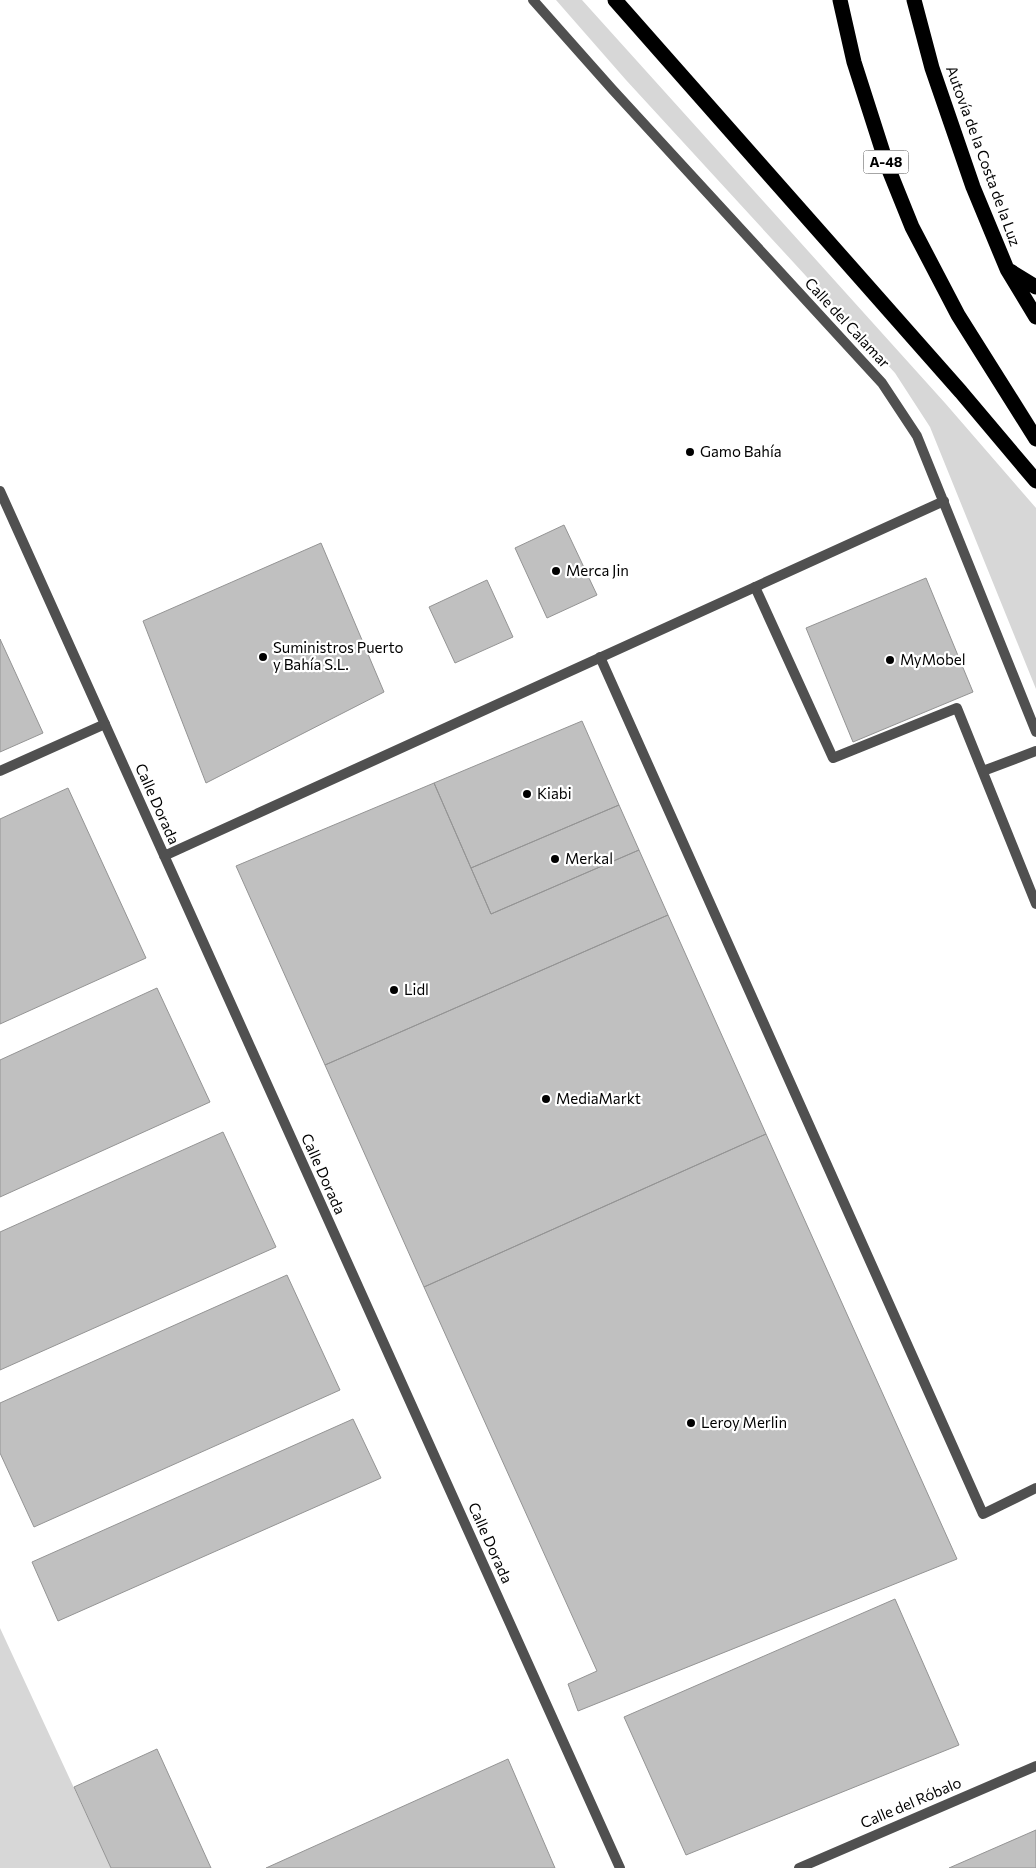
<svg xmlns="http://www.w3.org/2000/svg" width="1036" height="1868" viewBox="0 0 1036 1868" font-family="Commissioner,sans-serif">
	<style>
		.green { fill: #d7d7d7 }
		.building { fill: #c0c0c0; stroke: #949494 }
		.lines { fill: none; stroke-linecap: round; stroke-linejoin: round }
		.service { stroke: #505050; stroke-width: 10 }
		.minor { stroke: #505050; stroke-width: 10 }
		.motorway { stroke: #000; stroke-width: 15 }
		.poi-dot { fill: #000; stroke: #fff; stroke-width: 2 }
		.labels { text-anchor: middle; stroke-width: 4.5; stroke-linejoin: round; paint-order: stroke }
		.shield { fill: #fff; stroke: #4c4c4c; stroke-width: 1 }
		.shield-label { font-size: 14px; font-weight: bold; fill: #000 }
		.street-label { font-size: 15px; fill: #000; stroke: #fff }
		.poi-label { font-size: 15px; fill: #000; stroke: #fff; text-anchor: start }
	</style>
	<rect width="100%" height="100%" fill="#fff"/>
	<path class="green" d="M556,0h26l363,403 91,105v181l-106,-262 -35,-54 -269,-293z
		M0,1628l111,240h-111z"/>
	<path class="building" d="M564,525l33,70 -50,23 -32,-70z
		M321,543l63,149 -178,91 -63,-162z
		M926,578l47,114 -120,50 -47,-114z
		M487,580l26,57 -58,26 -26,-56z
		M0,639l43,94 -43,19z
		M582,721l37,84 -148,63 -37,-85z
		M434,783l57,131 148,-64 29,65 -343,150 -89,-199z
		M68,788l78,170 -146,66v-205z
		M619,805l20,45 -148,64 -20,-46z
		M668,915l98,219 -342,153 -99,-222z
		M157,988l53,114 -210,95v-137z
		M223,1132l53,115 -276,123v-138z
		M766,1134l191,425 -379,152 -10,-27 29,-13 -173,-384z
		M287,1275l53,115 -306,137 -34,-74v-50z
		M353,1419l28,59 -323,143 -26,-59z
		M895,1599l64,146 -273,110 -62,-138z
		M157,1749l54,119h-100l-37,-81z
		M508,1759l47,109h-289z
		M1036,1830v38h-87z"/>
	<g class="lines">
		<path class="service" d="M755,587l78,171 124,-50 79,196
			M600,657l383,857 53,-26
			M0,771l105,-47
			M983,771l53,-20"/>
		<path class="minor" d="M533,0l79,89 270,294 35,53 119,296
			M0,491l620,1377
			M164,856l780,-355
			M799,1868l237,-102"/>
		<path class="motorway" d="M615,0l346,392 75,89
			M840,0l14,62 33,103 25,62 46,88 78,124
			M914,0l18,68 41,119 34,82 29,48
			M1010,271l26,16"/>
	</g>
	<g class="poi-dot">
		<circle cx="690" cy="452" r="5"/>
		<circle cx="556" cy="571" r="5"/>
		<circle cx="263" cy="657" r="5"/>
		<circle cx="890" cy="660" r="5"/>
		<circle cx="527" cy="794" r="5"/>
		<circle cx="555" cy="859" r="5"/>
		<circle cx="394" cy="990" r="5"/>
		<circle cx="546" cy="1099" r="5"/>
		<circle cx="691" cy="1423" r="5"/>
	</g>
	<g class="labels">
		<rect class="shield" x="863.5" y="150.5" width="45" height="23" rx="4"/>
		<g class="shield-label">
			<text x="886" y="167">A-48</text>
		</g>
		<g class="street-label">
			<text transform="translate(983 156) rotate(70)" y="5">Autovía de la Costa de la Luz</text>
			<text transform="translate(847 323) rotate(47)" y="5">Calle del Calamar</text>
			<text transform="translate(157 804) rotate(66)" y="5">Calle Dorada</text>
			<text transform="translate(323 1174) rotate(66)" y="5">Calle Dorada</text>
			<text transform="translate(490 1543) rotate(66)" y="5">Calle Dorada</text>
			<text transform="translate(911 1803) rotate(-23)" y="5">Calle del Róbalo</text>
		</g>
		<g class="poi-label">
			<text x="700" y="457">Gamo Bahía</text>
			<text x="566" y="576">Merca Jin</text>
			<text x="273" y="653">Suministros Puerto<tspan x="273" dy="17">y Bahía S.L.</tspan></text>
			<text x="900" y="665">MyMobel</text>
			<text x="537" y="799">Kiabi</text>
			<text x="565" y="864">Merkal</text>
			<text x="404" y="995">Lidl</text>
			<text x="556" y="1104">MediaMarkt</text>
			<text x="701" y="1428">Leroy Merlin</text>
		</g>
	</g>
</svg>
